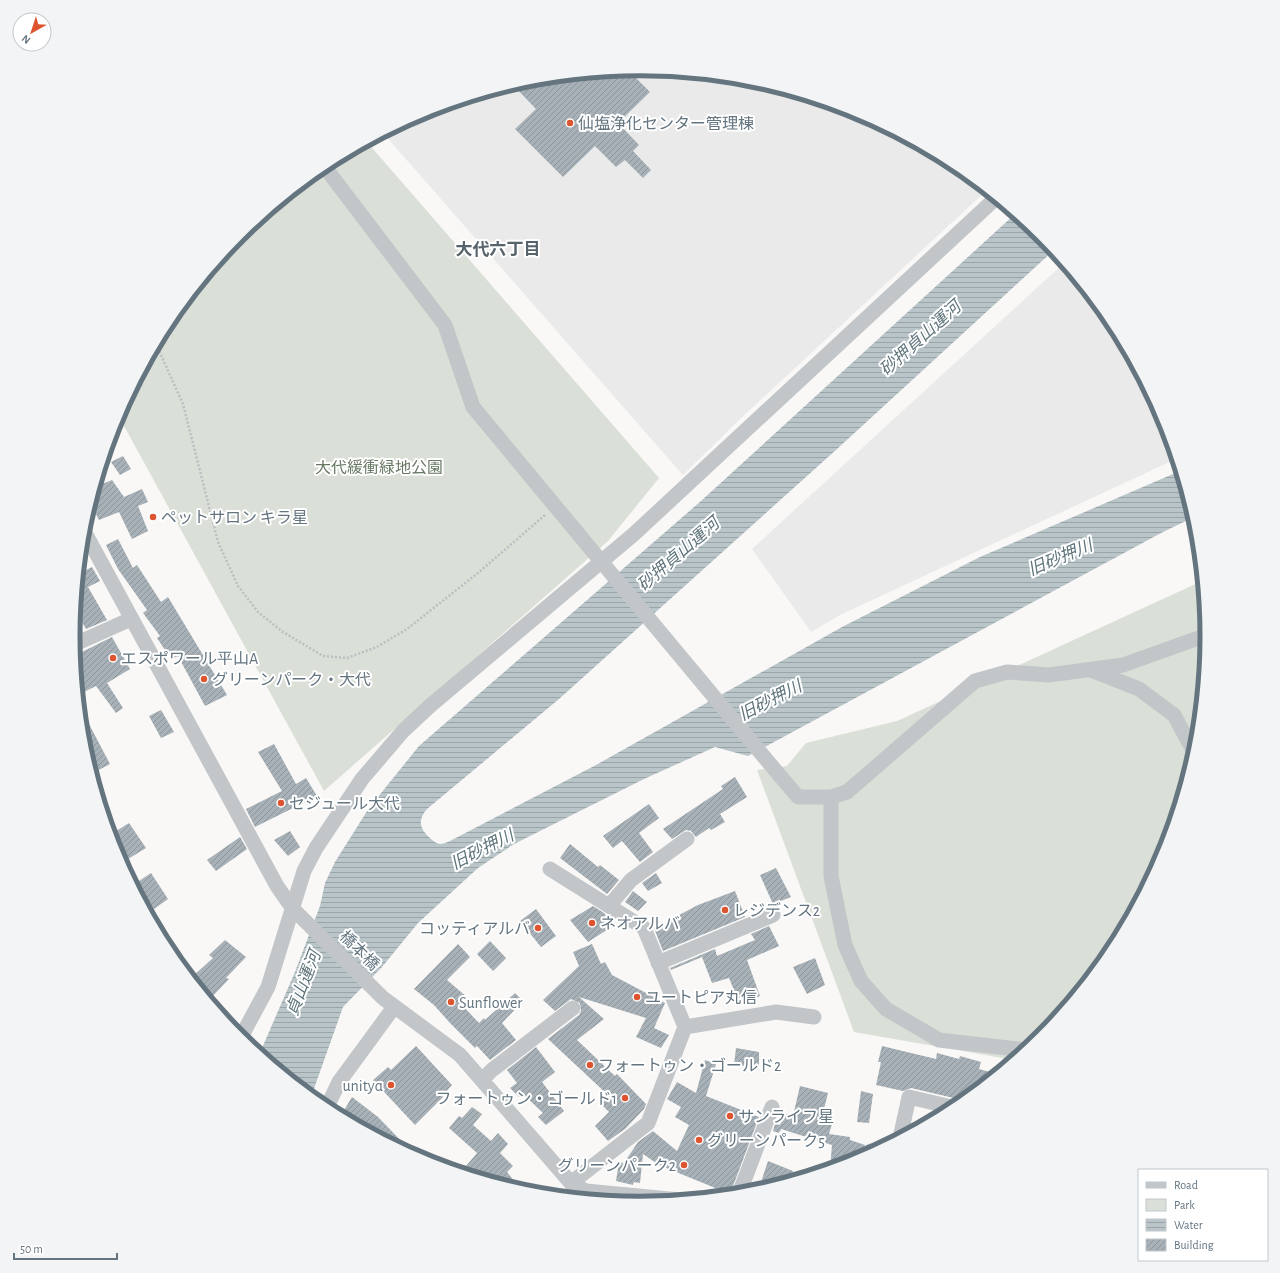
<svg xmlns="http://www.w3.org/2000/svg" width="1280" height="1273" viewBox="0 0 1280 1273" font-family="'Alegreya Sans','Noto Sans JP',sans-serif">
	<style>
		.built { fill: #e9eae9 }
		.park { fill: #dadfd7 }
		.water { fill: url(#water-rules) }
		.building { fill: url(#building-hatch) }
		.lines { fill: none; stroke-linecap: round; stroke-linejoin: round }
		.path { stroke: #bcbfc1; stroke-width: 2.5; stroke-dasharray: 2 2; stroke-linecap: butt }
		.minor { stroke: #c2c6c9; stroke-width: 15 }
		.minor-bridge { stroke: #c2c6c9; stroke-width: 15 }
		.poi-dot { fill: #de5430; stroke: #fff; stroke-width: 1.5 }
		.labels { text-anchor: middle; stroke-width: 4; stroke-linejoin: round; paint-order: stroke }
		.poi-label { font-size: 16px; fill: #647580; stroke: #fff; text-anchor: start }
		.park-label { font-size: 16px; fill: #677863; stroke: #fff }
		.street-label { font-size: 16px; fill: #647580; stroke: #fff }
		.neighbourhood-label { font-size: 17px; font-weight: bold; fill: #56636b; stroke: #fff }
		.water-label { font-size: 17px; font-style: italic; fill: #5f747b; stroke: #fff }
		.rim { fill: none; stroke: #647580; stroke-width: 5 }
	</style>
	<defs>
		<pattern id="water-rules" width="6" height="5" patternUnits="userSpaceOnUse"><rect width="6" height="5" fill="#b9c5c9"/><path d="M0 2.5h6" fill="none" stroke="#9aa5a8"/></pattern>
		<pattern id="building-hatch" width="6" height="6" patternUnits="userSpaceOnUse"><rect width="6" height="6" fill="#a8b1b7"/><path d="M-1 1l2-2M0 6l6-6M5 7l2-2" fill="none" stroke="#8c959a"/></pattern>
	</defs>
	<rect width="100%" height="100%" fill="#f9f8f6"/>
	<path class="built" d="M640,69l111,11 106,32 98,53 32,25 -248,230 -56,55 -300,-342 40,-21 107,-32z
		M1064,263l48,58 52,99 12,39 -336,156 -29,17 -59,-83z"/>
	<path class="park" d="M367,142l292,336 -51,63 -284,250 -206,-376 50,-94 71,-86 86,-70z
		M1202,581l5,56 -10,110 -33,107 -52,98 -71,86 -27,22 -160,-28 -97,-262 30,-4 19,-23 91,-22z"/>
	<path class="water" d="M1015,214l26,21 13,15 -217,199 -278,250 -132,110c-9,10 -8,19 2,28 3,3 6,6 11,7 3,0 7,-2 10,-3l146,-76 246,-138 138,-70 200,-86 14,46 -33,16 -413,223 -33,-9 -71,32 -130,65 -36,24 -60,55 -36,44 -39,40 -32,90 -52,-42 36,-83 25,-66 5,-23 10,-21 34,-54 50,-62 282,-245z"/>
	<path class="building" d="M628,70l22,22 -32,31 21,22 -6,6 18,19 -8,8 -18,-18 -9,7 -21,-21 -32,31 -48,-48 21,-20 -23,-24 17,-5z
		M123,456l8,13 -11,6 -9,-13z
		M112,480l12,17 18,-8 6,13 -10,4 10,25 -16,8 -13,-27 -20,8 -8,-16 4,-17z
		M118,539l15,29 4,-3 24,37 7,-5 59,98 -22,11 -27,-50 -7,3 -14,-21 3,-2 -17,-23 4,-3 -29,-41 -12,-24z
		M92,567l8,14 -12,6 19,33 -21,9 -4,-7 -9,6 6,-57 1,2z
		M112,637l18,32 -23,14 16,25 -7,5 -20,-27 -18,9 -4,-39z
		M79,705l31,59 -19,10 -8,-27z
		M161,710l13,22 -13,6 -12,-22z
		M274,744l22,40 10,-6 11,18 -62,31 -9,-18 36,-18 -24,-39z
		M735,777l12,20 -27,17 5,8 -14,8 -2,-2 -13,9 -5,-6 -5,-1 -14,9 -9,-10 60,-40 -2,-3z
		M649,804l10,14 -20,15 14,19 -13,10 -18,-21 -9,7 -10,-12z
		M129,823l17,25 -18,11 -15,-26z
		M290,831l10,16 -12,9 -14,-16z
		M240,837l7,12 -31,22 -9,-11z
		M570,844l28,23 2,-2 19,15 -12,14 -47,-36z
		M776,868l15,29 -18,7 -13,-29z
		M151,873l17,26 -14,10 -18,-26z
		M656,873l6,10 -14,8 -6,-8z
		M633,891l14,11 -9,9 -13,-9z
		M735,891l10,26 -82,34 -9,-23 15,-5 -1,-2 30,-16z
		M593,906l11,7 9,13 -25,16 -18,-22z
		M536,909l20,27 -15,11 -21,-26z
		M769,926l10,20 -32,14 13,36 -20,9 -11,-27 -17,5 -10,-26 -31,13 -1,-2 45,-19 2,7 38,-16 -4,-6z
		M225,940l21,17 -20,21 3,1 -21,22 -18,-22 23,-21 -4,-3z
		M490,941l16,17 -13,13 -16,-17z
		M458,944l12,13 -23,23 21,18 -6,7 17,18 5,-5 1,2 30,-27 8,8 -21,22 14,17 -26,20 -13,-14 -2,2 -25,-25 -16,-18 -20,-16z
		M592,944l9,20 4,-2 7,13 53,28 -11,25 15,7 -8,13 -25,-11 10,-19 -67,-21 25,22 -27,21 38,36 2,-2 29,30 -2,5 -19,20 -17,12 -13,-15 14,-14 -8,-8 7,-9 -60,-56 31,-24 2,-4 -1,-8 -9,-4 -16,12 -12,-11 36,-34 -6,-14z
		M815,958l10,27 -18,9 -14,-27z
		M416,1046l36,39 -10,11 1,1 -28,28 -42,-45 15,-13 3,3z
		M882,1046l54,13 1,-6 22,6 1,-3 21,6 -2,7 18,5 -34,28 -5,-3 -47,-11 -8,3 -27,-6 5,-23h-3z
		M536,1047l19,25 -13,10 22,29 -18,14 -8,-8 5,-4 -20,-19 -4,3 -9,-9 7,-5 -10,-13z
		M736,1048l23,4v15l-25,-2z
		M705,1060l11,4 -10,32 53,21 -29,77 -71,-29 -16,-11 -3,29 -6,-1 -1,3 -17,-4 3,-19 5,1 14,-21 15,-11 24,20 12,-26 -14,-8 6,-10 -14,-8 10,-17 19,11z
		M800,1086l28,7 -7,28 11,3 -3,10 21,3v3l15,5 -4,6 1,7 -32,11 2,-24 -51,-16 -2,4 -6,-2 2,-7 5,1 4,-12 9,3z
		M861,1091l12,3 -4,29 -12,-1z
		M352,1097l26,20 33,34 -2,3 -69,-37z
		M472,1107l10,7 -9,11 18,16 7,-8 10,11 -8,9 13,13 -6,6 8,10 -5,5 -49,-15 16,-19 -28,-25 10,-12 3,2z
		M768,1161l25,10 -4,11 -16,4 -12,-4z"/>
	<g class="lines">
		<path class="path" d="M156,344l27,60 35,138 20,44 20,26 25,20 40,24 24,2 30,-11 30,-18 71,-56 67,-58"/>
		<path class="minor" d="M324,166l121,159 28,82 117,141
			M83,529l194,357 16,23 90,89 77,57 111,128 15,8 94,9
			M73,645l58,-26
			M1091,670l48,19 35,26 21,39
			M775,770l23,27h33l16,-5 128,-111 32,-9 42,3 74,-10 84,-30
			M831,797v79l14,69 16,36 25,28 53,31 87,10
			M550,869l94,59 41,99 -37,96 -77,60
			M609,906l22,-26 56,-41
			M658,963l115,-48
			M685,1027l91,-15 38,5
			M240,1039l28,-52 36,-116 12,-23 46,-69 41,-48 28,-26 203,-171 362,-336
			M482,1080l10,-10 81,-62
			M326,1109l13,-27 55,-75
			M900,1138l9,-41 47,11
			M870,1154l1,-3h4
			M739,1194l33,-87"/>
		<path class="minor-bridge" d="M590,548l185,222"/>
	</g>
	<g class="poi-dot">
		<circle cx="570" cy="123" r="4"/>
		<circle cx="153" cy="517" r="4"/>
		<circle cx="113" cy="658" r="4"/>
		<circle cx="204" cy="679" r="4"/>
		<circle cx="281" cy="803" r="4"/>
		<circle cx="725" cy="910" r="4"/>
		<circle cx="592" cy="923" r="4"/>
		<circle cx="538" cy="928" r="4"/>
		<circle cx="637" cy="997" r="4"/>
		<circle cx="451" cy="1002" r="4"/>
		<circle cx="590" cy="1065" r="4"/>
		<circle cx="391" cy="1085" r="4"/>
		<circle cx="625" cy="1098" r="4"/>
		<circle cx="730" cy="1116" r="4"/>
		<circle cx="699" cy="1140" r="4"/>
		<circle cx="684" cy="1165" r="4"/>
	</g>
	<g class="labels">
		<g class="poi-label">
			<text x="578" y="129">仙塩浄化センター管理棟</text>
			<text x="161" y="523">ペットサロン キラ星</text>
			<text x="121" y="664">エスポワール平山A</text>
			<text x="212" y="685">グリーンパーク・大代</text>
			<text x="289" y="809">セジュール大代</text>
			<text x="733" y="916">レジデンス2</text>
			<text x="600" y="929">ネオアルバ</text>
			<text x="530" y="934" text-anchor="end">コッティアルバ</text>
			<text x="645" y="1003">ユートピア丸信</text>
			<text x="459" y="1008">Sunflower</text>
			<text x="598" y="1071">フォートゥン・ゴールド2</text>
			<text x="383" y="1091" text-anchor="end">unityα</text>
			<text x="617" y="1104" text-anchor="end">フォートゥン・ゴールド1</text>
			<text x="738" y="1122">サンライフ星</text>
			<text x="707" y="1146">グリーンパーク5</text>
			<text x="676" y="1171" text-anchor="end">グリーンパーク2</text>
		</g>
		<g class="park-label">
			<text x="379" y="473">大代緩衝緑地公園</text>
		</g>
		<g class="street-label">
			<text transform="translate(360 950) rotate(45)" y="6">橋本橋</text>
		</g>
		<g class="neighbourhood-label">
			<text x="498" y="255">大代六丁目</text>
		</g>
		<g class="water-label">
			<text transform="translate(920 338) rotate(-42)" y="6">砂押貞山運河</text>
			<text transform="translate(678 554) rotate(-41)" y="6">砂押貞山運河</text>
			<text transform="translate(1060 557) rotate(-23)" y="6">旧砂押川</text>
			<text transform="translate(770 700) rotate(-27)" y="6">旧砂押川</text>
			<text transform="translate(482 849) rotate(-27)" y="6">旧砂押川</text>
			<text transform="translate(303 983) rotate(-69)" y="6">貞山運河</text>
		</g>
	</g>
	<path d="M0 0H1280V1273H0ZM80 636a560 560 0 1 1 1120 0a560 560 0 1 1-1120 0Z" fill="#f3f4f5" fill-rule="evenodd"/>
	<path class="rim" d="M80 636a560 560 0 1 1 1120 0a560 560 0 1 1-1120 0Z"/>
	<rect x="1138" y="1169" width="130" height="92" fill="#ffffff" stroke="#c1c8cc"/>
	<rect x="1146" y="1182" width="20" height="6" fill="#c2c6c9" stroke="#c1c8cc"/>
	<text x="1174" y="1189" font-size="12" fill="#647580">Road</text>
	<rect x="1146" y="1199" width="20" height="12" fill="#dadfd7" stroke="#c1c8cc"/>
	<text x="1174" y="1209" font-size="12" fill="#647580">Park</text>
	<rect x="1146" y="1219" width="20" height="12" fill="url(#water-rules)" stroke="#c1c8cc"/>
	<text x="1174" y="1229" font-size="12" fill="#647580">Water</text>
	<rect x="1146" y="1239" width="20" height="12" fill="url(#building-hatch)" stroke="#c1c8cc"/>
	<text x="1174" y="1249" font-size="12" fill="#647580">Building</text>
	<g transform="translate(32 32) rotate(219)"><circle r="19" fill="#ffffff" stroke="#c1c8cc"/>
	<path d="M0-3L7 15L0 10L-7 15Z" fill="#de5430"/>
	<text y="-6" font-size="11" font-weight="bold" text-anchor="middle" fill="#647580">N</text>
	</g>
	<path d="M14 1253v6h103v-6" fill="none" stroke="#647580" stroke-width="2"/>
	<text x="20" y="1253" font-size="12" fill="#647580" stroke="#ffffff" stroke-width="3" paint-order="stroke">50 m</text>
</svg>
